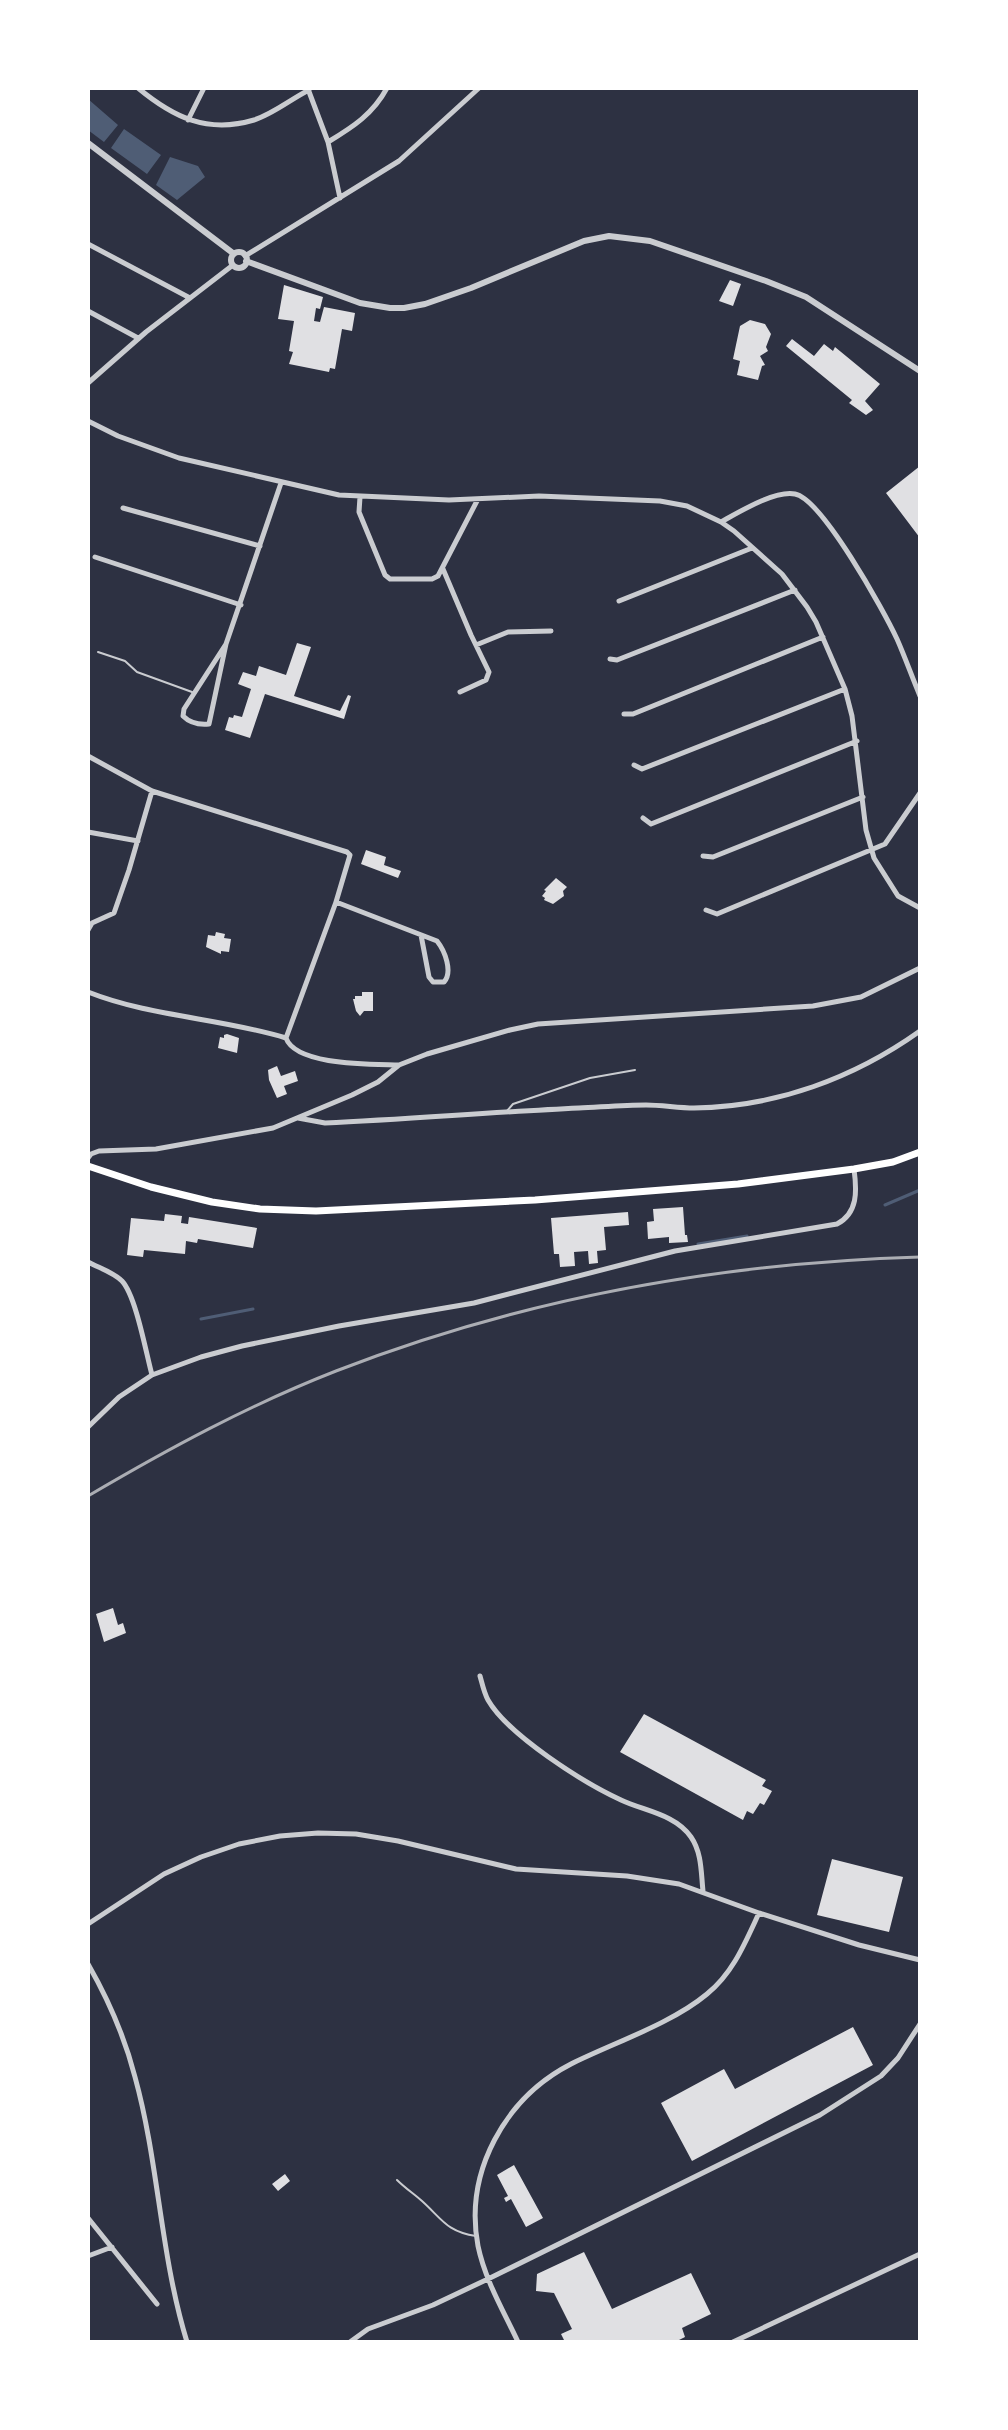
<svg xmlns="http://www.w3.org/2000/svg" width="1008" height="2430" viewBox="0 0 1008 2430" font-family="'PT Sans Narrow',sans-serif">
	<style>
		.water { fill: #4f5d75 }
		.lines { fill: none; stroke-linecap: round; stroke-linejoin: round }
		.stream { stroke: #4f5d75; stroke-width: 3 }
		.building { fill: #e0e0e3 }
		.service { stroke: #caccd0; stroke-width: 2 }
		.minor { stroke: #caccd0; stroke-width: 5 }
		.tertiary { stroke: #caccd0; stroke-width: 6 }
		.primary { stroke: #fff; stroke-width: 7 }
		.rail { stroke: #abadb3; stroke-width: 3 }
	</style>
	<rect width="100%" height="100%" fill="#2d3142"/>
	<path class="water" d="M88,99l30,26 -14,17 -16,-12z
		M124,129l37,26 -14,19 -36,-26z
		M170,157l28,9 7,11 -28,23 -21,-15z"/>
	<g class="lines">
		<path class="stream" d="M885,1205l35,-15
			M698,1244l49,-8
			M201,1319l52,-10"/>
	</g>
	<path class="building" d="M730,280l11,4 -8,22 -14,-5z
		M284,285l39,12 -3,12 -4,-1 -2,13 6,1 4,-15 31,6 -3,18 -10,-2 -7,40 -5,-1 -1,4 -40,-8 4,-12 -4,-1 5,-30 -16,-2z
		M750,320l15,4 6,10 -5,13 2,4 -8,5 5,9 -3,1 -4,14 -21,-5 3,-14 -7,-2 7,-33z
		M792,339l22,17 10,-12 9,7 2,-4 45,37 -15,17 8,9 -7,5 -17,-12 3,-3 -66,-54z
		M920,466v72l-34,-45z
		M297,643l14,4 -17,49 46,15 8,-16 3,1 -7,23 -79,-25 -15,44 -25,-8 4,-13 4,1 1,-3 8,2 9,-28 -13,-5 5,-12 13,4 3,-10 27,9z
		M366,850l20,7 -2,8 17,6 -3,7 -37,-14z
		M556,878l11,9 -4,4 1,5 -11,8 -9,-4 1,-2 -3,-2 4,-5 -2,-1z
		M216,932l9,2 -1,4 7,1 -2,13 -8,-1v3l-15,-7 2,-12 7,1z
		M362,992h11v19h-9l-4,5 -4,-5 -3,-12h2v-3h7z
		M227,1034l12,4 -2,15 -19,-5 2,-11 4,1v-3z
		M277,1066l4,10 14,-5 3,10 -14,5 3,8 -10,4 -8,-18 -1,-10z
		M683,1207l2,28h2l1,7 -19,1v-6l-21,2 -1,-17 7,-1 -1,-12z
		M628,1212l1,13 -25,2 2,23 -9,1 1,12 -9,1 -1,-13 -14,1 1,14 -15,1 -1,-13h-5l-3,-36z
		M165,1214l17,2 -1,7 7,1 1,-7 68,11 -4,20 -55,-9 -1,4 -11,-2 -1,13 -41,-4 -1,7 -16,-2 4,-37 33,3z
		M113,1608l5,17 5,-2 3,10 -22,9 -8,-28z
		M644,1714l122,66 -4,6 10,5 -8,14 -4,-2 -7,11 -6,-3 -4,9 -123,-68z
		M832,1859l71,18 -14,55 -72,-17z
		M853,2027l20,38 -181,96 -31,-58 63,-34 11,20z
		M514,2165l29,53 -17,9 -15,-28 -5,3 -2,-4 4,-2 -11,-21z
		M285,2174l5,7 -12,10 -6,-7z
		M584,2252l28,57 79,-36 20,41 -29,14 3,9 -10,5h-110l-4,-8 11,-5 -18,-36 -18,-2 1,-17z"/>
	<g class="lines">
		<path class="service" d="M98,652l27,9 12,11 55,20
			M507,1111l6,-7 77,-26 45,-8
			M397,2180c8,8 17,14 25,21 20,18 25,31 54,35"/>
		<path class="minor" d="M138,88c35,29 69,46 116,32 19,-6 37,-21 55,-30
			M308,89l20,53 12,56
			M188,120l16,-32
			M328,142c25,-15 45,-28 59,-54
			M88,244l102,54
			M245,256l154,-95 80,-73
			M88,311l50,27
			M88,383l58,-51 87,-67
			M88,421l30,15 61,22 160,37 110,5 90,-4 121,5 27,5 34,16 13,9 48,43 25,33 9,15 29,67 7,27 14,114 8,28 24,38 22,12
			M360,497l-1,15 26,63 5,4h42l6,-3 40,-77
			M123,508l137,38
			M721,522c18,-10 54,-32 74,-28 27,5 89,117 102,145 8,18 15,38 23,57
			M95,557l146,48
			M443,569l28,66 18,37 -3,8 -26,12
			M619,601l133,-53
			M226,644l-42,65 -1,7c7,7 16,9 26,8l17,-80 55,-161
			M476,645l32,-13 43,-1
			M610,659l7,1 178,-70
			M624,714h9l190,-77
			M88,756l64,35 195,61 3,3 -14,47 -50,136
			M634,765l8,4 203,-80
			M643,818l8,6 206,-83
			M88,832l50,9
			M703,856l10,1 150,-60
			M336,902l101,39c8,10 16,31 7,41h-11l-4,-5 -8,-42
			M706,910l11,4 168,-70 35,-51
			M88,930l4,-7 22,-10 15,-43 23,-79
			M88,992c63,25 133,26 198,46 10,28 87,26 113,27
			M298,1118l27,5c85,-4 169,-11 254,-15 22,-1 45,-3 67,-3 16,0 32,3 48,3 82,-1 160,-30 226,-77
			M88,1158l3,-4 8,-3 57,-2 117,-21 79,-33 26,-13 21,-17 28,-11 83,-24 28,-6 275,-18 48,-9 59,-29
			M88,1262c11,6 25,10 34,19 14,15 24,72 30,94
			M88,1427l31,-30 33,-22 49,-18 41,-11 97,-20 135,-23 201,-52 162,-27c21,-11 20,-33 17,-55
			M480,1676c2,7 4,17 8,24 20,35 96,83 133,100 23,11 54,14 70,37 11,16 10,36 12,54
			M88,1924l76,-50 37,-17 38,-13 41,-8 38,-3 38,1 42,7 118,28 111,7 52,8 80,29 100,32 61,15
			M88,1964c20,35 37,74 47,113 24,87 25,177 52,265
			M88,2218l69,86
			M88,2256l24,-9
			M350,2342l18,-13 65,-24 55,-26 332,-164 61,-39 17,-18 22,-34
			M518,2342c-14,-30 -33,-62 -40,-96 -14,-74 27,-148 93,-182 42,-21 100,-40 136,-70 26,-21 38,-51 52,-81
			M733,2342l187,-88"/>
		<path class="tertiary" d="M88,143l146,111
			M231 260a8 8 0 1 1 16 0a8 8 0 1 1-16 0Z
			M246,261l114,42 30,5h14l21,-4 46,-16 113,-47 25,-5 41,5 116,40 40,16 114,74"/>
		<path class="primary" d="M88,1166l63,21 61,15 48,7 56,2 219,-11 203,-16 116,-15 39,-7 27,-10"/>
		<path class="rail" d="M88,1496c80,-47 161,-91 248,-125 188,-73 383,-108 584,-114"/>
	</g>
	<rect width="1008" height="2430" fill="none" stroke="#ffffff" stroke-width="180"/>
</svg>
